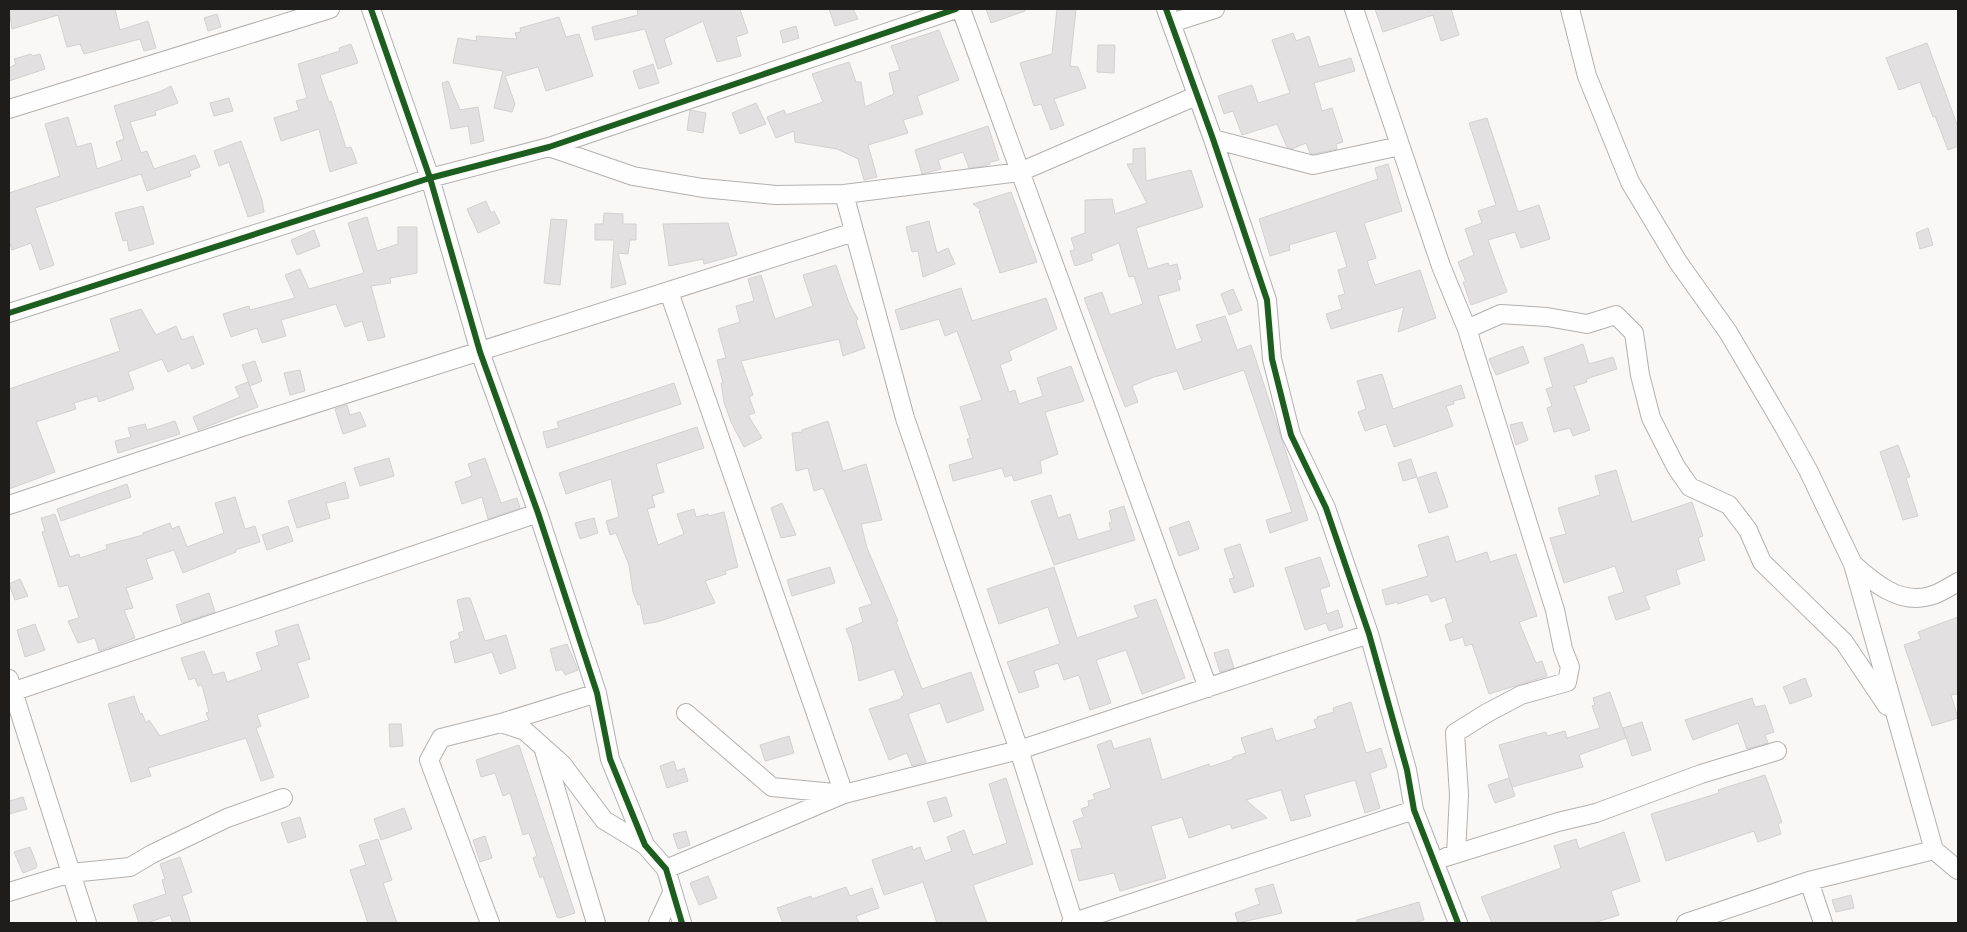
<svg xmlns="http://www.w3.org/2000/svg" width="1967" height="932" viewBox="0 0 1967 932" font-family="'Fira Sans',sans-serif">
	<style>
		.building { fill: #e2e0e0; stroke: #d3d1d1 }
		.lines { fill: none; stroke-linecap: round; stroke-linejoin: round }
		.street-casing { stroke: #b2b1b0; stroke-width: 20 }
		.street { stroke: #fefefe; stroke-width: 18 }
		.cycleway-casing { stroke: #fcf8f4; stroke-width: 9 }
		.cycleway { stroke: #1b5e20; stroke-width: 6 }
	</style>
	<rect width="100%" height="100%" fill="#faf8f6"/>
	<path class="building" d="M9,9h106l5,21 28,-9 8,27 -12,3 -4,-12 -56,15 -4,-10 -13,3 -9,-32 -46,14z
		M637,9h103l8,24 -12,4 5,19 -24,6 -14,-41 -39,18 8,25 -14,5 -13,-40 -50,11 -3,-13 46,-12z
		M829,9h24l5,10 -23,7z
		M986,9h39v2l-34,12z
		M1057,9h19l-6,57 8,1 8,21 -32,11 10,26 -13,5 -10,-26 -7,2 -14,-43 32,-9z
		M1375,9h76l8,26 -18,6 -8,-26 -50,17z
		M217,14l4,13 -13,4 -4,-13z
		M559,17l7,20 13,-3 14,42 -47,15 -8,-24 -33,9 10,28 -3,8 -18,-4 9,-37 -50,-8 5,-25 19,3 -1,-5 41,3 -2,-6 6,-1 -1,-4z
		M796,26l3,12 -16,5 -3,-12z
		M939,30l20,50 -42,16 6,18 -20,6 5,13 -40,12 9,32 -13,3 -6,-21 -21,-10 -42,-7 -1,-11 -18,7 -9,-21 17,-7 2,5 37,-13 -11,-28 37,-12 7,20h5l4,25 29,-13 -5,-21 11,-3 -9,-24z
		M1293,33l3,8 13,-5 10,31 32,-9 4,13 -41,12 8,28 10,-3 11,34 -7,2 1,5 -24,5 -3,-1 -4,-10 -14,6 -5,-2 -10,-23 -35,11 -9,-24 -9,3 -6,-18 34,-11 6,18 32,-10 -18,-53z
		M1927,43l31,84v19l-10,4 -13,-34 -2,1 -13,-35 -21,8 -13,-32z
		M351,44l7,19 -38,12 9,27 2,-1 15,47 5,-1 6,16 -27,9 -11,-43 -38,12 -7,-23 25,-8 -3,-9 11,-3 -9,-34 42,-13 -1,-3z
		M1098,45h17l-1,28 -17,-1z
		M31,54l1,2 8,-2 5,15 -36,12v-13l7,-4 -2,-5z
		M653,64l6,19 -20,6 -6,-18z
		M448,81l12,29 18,-3 6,34 -13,3 -3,-18 -17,3 -9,-46z
		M171,86l7,17 -23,8 1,4 -26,7 11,31 6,-2 7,18 41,-14 5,12 -11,4 2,5 -44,15 -6,-17 -106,34 19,57 -14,5 -9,-27 -19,7 -3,-9v-48l51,-17 -15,-52 23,-7 9,30 14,-4 6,26 25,-9 -6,-18 8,-3 -10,-33 45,-14z
		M229,98l4,13 -19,5 -4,-13z
		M756,103l10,21 -26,10 -8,-21z
		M690,110l16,3 -3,20 -16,-3z
		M1487,118l31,94 21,-7 11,34 -29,9 -6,-16 -27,8 19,52 -36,13 -8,-23h3l-8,-20 16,-7 -9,-26 17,-6 -4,-12 18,-6 -27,-82z
		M988,126l11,34 -9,2v2l-5,2 -16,2 -6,-16 -25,8 3,9 -19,5 -7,-24z
		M241,141l21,59 2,12 -16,5 -19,-55 -10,4 -5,-15z
		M1145,148l1,33 45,-11 12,37 -67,21 12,41 20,-6 1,3 8,-2 4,15 -4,1 3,10 -22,6 18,54 26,-9 -6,-16 29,-9 12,34 14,-5 57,175 -38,13 -4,-13 26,-8 -48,-142 -60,20 -7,-19 -23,6 -22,9 6,16 -13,5 -41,-109 18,-6 8,23 33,-11 -9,-28 -5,1 -10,-34 -28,11 2,6 -18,6 -5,-15 5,-1 -4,-12 14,-5v-33l27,-1 3,15 32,-11 -20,-39h6v-15z
		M1388,164l14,47 -38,12 12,35 -9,3 8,24 45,-15 16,48 -38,14 6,-25 -73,22 -5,-15 16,-5 -4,-13 7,-2 -7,-24 9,-3 -11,-36 -47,14 1,5 -20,6 -11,-37 119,-40 -3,-11z
		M1011,192l26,70 -37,11 -21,-62 2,-1 -8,-6z
		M486,201l5,12 3,-2 6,12 -22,10 -11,-24z
		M143,206l11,38 -25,7 -2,-11 -4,1 -8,-28z
		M604,213l19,1v10h13v16h-6l-2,14 -10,-1 8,31 -15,4 3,-48h-19v-16h8z
		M367,217l10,34 21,-7v-17h19v46l-27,5 1,5 -20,3 14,51 -17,4 -6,-20 -17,6 -9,-23 -55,16 5,16 -24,7 -5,-15 -26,9 -8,-23 26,-8 1,4 45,-12 -10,-23 15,-6 9,20 55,-16 -16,-50z
		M551,219l16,1 -7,65 -16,-2z
		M929,221l8,32 11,-5 7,16 -32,13 -5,-26 -6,1 -6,-25z
		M728,223l9,32 -33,9 -1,-5 -34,7 -6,-42z
		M1928,228l5,17 -13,4 -4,-16z
		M314,230l6,16 -23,9 -6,-15z
		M836,265l13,38 9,16 -2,2 9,27 -22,8 -4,-17 -98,22 12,34 -4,2 6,16 -7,2 14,23 -18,9 -13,-25 -7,-20 -3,-19h2l-6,-23 9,-2 -8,-29 22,-7 -4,-16 18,-5 -6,-22 13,-4 14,44 38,-13 -10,-31z
		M961,288l11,33 74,-23 11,31 -48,22 3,9 -12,5 9,27 6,-2 4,14 24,-8 -6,-18 34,-12 13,35 -39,11 13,42 -18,7 2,12 -28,8 -2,-6 -7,2 -3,-9 -49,13 -4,-16 24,-7 -6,-19 3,-1 -10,-31 22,-7 -25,-69 -12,5 -6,-17 -38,11 -6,-20z
		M1233,289l9,21 -13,5 -8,-21z
		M141,309l15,26 20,-9 6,14 11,-4 11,28 -12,5 -3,-6 -21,9 -6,-13 -34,13 6,17 -35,13 -2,-6 -23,7 2,6 -40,13 19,50 -46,17v-100l111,-38 -10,-32z
		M1583,344l6,20 24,-7 4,12 -31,10 1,3 -13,4 16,44 -17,6 -3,-8 -16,4 -7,-24 5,-2 -6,-17 7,-2 -9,-29z
		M1523,346l6,17 -33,12 -7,-16z
		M255,361l7,20 -12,5 -8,-21z
		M300,370l5,21 -15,4 -6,-22z
		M1382,374l11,35 68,-24 4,13 -12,3 1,3 -8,2 7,20 -59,21 -8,-23 -21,7 -7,-19 8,-3 -9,-28z
		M248,382l10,25 -60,23 -5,-13 47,-20 -5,-10z
		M674,383l7,21 -134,44 -4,-16 16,-4 -2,-6z
		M347,405l3,10 10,-3 6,14 -23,8 -8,-25z
		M175,421l5,13 -62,19 -3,-12 16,-4 -3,-9 17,-4 2,6z
		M828,421l15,50 23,-7 16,56 -21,4 6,24 31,73 -2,1 26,67 49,-17 13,38 -37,13 -7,-20 -32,11 18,48 -14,4 -5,-13 -18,7 -20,-51 32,-10v-2l3,-2 -10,-26 -35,12 -7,-37 -6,-15 17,-7 -4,-14 13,-4 -49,-116 -9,3 -6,-23 -12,3 -4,-38 10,-1v-2z
		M1522,422l6,18 -12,5 -6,-20z
		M697,427l7,21 -48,16 8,28 -12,4 3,11 -8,2 11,36 26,-11 -7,-20 17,-5 2,8 12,-3 1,2 15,-4 14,55 -13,4 1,3 -21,7 10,22 -58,19 -13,2 -4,-20 -2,1 -5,-13 -4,-27 -13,-32 -6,2 -4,-14 13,-4 -8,-38 -45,15 -7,-21z
		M1898,445l12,32 -4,1 12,38 -15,4 -23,-68z
		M389,458l5,18 -34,10 -6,-18z
		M485,458l16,45 16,-5 3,10 -32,11 -6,-22 -20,7 -7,-22 17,-6 -4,-12z
		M1411,459l6,18 -14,4 -5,-18z
		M1616,470l16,52 60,-20 11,34 -5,2 7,22 -29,10 4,14 -35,12 5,13 -34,11 -8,-23 16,-5 -9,-26 -51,17 -14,-45 16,-4 -8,-26 42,-13 -5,-19z
		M1436,472l12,35 -19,6 -12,-35z
		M345,482l4,16 -23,5 4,15 -33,10 -9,-27z
		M127,484l4,13 -70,24 -4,-12z
		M1051,495l7,23 12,-4 8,26 33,-10 -2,-7 3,-1 -3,-11 15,-5 11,34 -81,25 -23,-64z
		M235,497l10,32 10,-3 5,16 -25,8 1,2 -53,21 -9,-23 -28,9 7,20 -27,9 7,20 -9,2 11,28 -36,13 -4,-13 -17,5 -10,-22 11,-3 -11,-33 -9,2 -17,-55 3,-1 -4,-13 14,-4 15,43 9,-3 1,4 27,-9 -1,-4 37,-10v-2l27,-10 2,6 7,-3 8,21 37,-14 -9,-30z
		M782,503l14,32 -15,3 -10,-30z
		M594,518l4,15 -18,6 -5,-16z
		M1189,521l10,28 -20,7 -10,-28z
		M288,526l5,15 -26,9 -5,-15z
		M1448,536l8,26 31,-10 3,10 26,-8 21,62 -18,6 17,41 6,-2 5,15 -58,18 -17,-50 -7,2 -2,-9 -13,4 -5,-16 8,-3 -8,-25 -14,5 -3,-8 -30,10 -1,-2 -11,3 -4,-15 46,-14 -10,-31z
		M1240,544l14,42 -20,7 -5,-14 5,-1 -10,-29z
		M1320,557l10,29 -10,3 7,25 11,-4 5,17 -14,4 -3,-8 -21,7 -20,-62z
		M830,567l5,16 -43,13 -5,-16z
		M1054,567l23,71 61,-21 -4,-11 22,-7 29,79 -43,16 -16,-44 -30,10 15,43 -21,7 -11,-35 -15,5 -6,-17 -24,8 5,16 -20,6 -12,-31 53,-18 -12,-37 -49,17 -12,-35z
		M20,579l8,17 -13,4 -6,-16z
		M209,593l6,19 -33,11 -6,-18z
		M465,598h5l15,43 21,-6 10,33 -16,6 -8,-22 -37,11 -5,-21 10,-4 -2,-5 6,-2 -7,-31z
		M1958,617v77l-7,1 7,23 -26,8 -28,-81 17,-6 -3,-7z
		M35,624l10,26 -20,7 -8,-27z
		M298,624l12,35 -13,4 12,34 -52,18 4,11 -5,2 18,49 -13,4 -15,-43 -98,30 3,8 -20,6 -23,-78 26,-8 6,18 2,-1 4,10 3,-3 11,16 49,-16 -3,-7 3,-1 -7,-27 -4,1 -3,-8 -6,2 -8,-22 23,-7 9,24 11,-3 3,10 35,-12 -6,-17 23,-8 -4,-14z
		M567,644l11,26 -13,5 -3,-6 -6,2 -6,-22z
		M1228,649l6,19 -14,4 -6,-19z
		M1805,678l7,18 -22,8 -7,-17z
		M1610,692l16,46 -47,17 4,12 -71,20 -13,-42 47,-13 1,4 18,-5 2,7 33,-10 -8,-22 3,-1 -2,-7z
		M1752,698l3,9 10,-2 9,27 -9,3 3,8 -21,6 -9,-26 -45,17 -8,-20z
		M1351,702l15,51 15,-5 6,19 -17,6 10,35 -15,5 -10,-33 -51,15 7,21 -20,5 -10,-31 -35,10 21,18 -35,11 -2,-5 -41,14 -7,-21 -31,9 15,52 -46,13 -6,-18 -35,8 -8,-31 11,-2 -9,-27 11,-4 -3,-8 8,-3 -1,-5 7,-2 -2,-5 18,-6 -14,-43 14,-5 3,9 36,-11 12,42 47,-16 1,3 23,-8v-2l13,-4 -5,-15 31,-10 4,13 41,-13 -3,-8 4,-1 -1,-2 17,-5 -1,-4z
		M1642,722l9,28 -19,6 -9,-28z
		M389,724h12l2,22 -13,1z
		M789,736l5,17 -29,8 -5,-16z
		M519,745l56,168 -15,5 -3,-1 -14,-41 -3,2 -7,-20 4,-2 -8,-23 -6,2 -13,-42 -7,3 -8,-23 -14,4 -5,-17z
		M674,761l3,10 7,-3 4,13 -21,7 -7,-22z
		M1765,775l17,47 -4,2 3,10 -23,8 -4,-11 -88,30 -15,-47 68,-21 -1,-3z
		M1006,778l27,86 -60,21 14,38h-50l-14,-41 -39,13 -12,-35 40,-14 1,4 7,-3 5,14 27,-10 -5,-14 17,-7 9,25 34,-12 -18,-59z
		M1509,778l6,18 -20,7 -7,-18z
		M23,797l4,12 -18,5v-13z
		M946,797l6,19 -18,6 -7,-20z
		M404,808l8,21 -31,11 -7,-21z
		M300,817l6,20 -18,6 -7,-20z
		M686,831l4,14 -12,4 -5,-15z
		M1624,832l16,49 -29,10 8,24 -25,8h-102l-11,-26 80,-29 -7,-22 22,-7 3,10z
		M485,836l7,22 -12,4 -7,-22z
		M378,839l14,41 -9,3 14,40h-29l-18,-53 16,-5 -7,-20z
		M30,847l7,18 -1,3 -13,5 -9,-21z
		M180,857l12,35 -10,4 9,27h-18l-3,-8 -23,8h-8l-6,-18 33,-11 -4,-14 3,-1 -5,-15z
		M708,876l9,22 -18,7 -9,-22z
		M1273,884l9,29 -44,10 -3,-10 25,-9 -5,-15z
		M846,887l4,9 22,-8 7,20 -23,8 3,7h-76l-6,-15 34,-12 1,3z
		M1851,895l3,13 -18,4 -4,-12z
		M1419,902l5,18 -11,3h-56v-3z"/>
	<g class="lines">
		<g class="street-casing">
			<path id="street" d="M371,9l59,169 50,174 58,161 59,180 13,66 35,86 21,24 16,54
				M961,9l247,679
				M1166,9l47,130 54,161 5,59 19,76 35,73 43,126 38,136 7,40 44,113
				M1354,9l87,257 26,63 88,281 8,39 7,18 -3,15 -46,13 -34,18 -32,20 4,62 -3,59
				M1570,9l17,67 43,106 48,80 50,70 56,95 24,43 45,94 81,286 24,20
				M1171,23l44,-14
				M9,109l321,-100
				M1213,139l100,26 87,-19
				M549,147l84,29 70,12 73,7 68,-1 176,-22 176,-76
				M844,194l61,224 114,332 55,173
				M669,292l175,502 -72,-7 -86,-74
				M9,313l421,-135 119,-31 407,-138
				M1467,329l34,-15 46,3 40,7 29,-9 18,18 6,42 11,43 25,49 14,20 39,18 19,25 14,32 82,80 43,64
				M9,505l233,-78 612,-195
				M1853,564c21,19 47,41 77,32 9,-2 19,-9 28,-14
				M9,679l78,244
				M9,693l529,-180
				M501,723l24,8 37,33 42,56 41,25
				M543,747l53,176
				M1446,857l112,-35 38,-9 105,-39 76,-23
				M666,869l178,-75 175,-44 350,-116
				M1809,881l14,42
				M9,892l62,-19 59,-6 22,-13 75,-36 56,-20
				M490,923l-61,-163 12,-22 60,-15 96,-30
				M658,923l14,-30
				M1071,923l343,-113
				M1686,923l123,-42 125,-31"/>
		</g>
		<use href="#street" class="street"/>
		<g class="cycleway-casing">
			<path id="cycleway" d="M371,9l59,169 50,174 58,161 59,180 13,66 35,86 21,24 16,54
				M1166,9l47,130 54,161 5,59 19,76 35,73 43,126 38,136 7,40 44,113
				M9,313l421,-135 119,-31 407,-138"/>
		</g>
		<use href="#cycleway" class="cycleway"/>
	</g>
	<rect width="1967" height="932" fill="none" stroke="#1e1d1b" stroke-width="20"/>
</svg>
